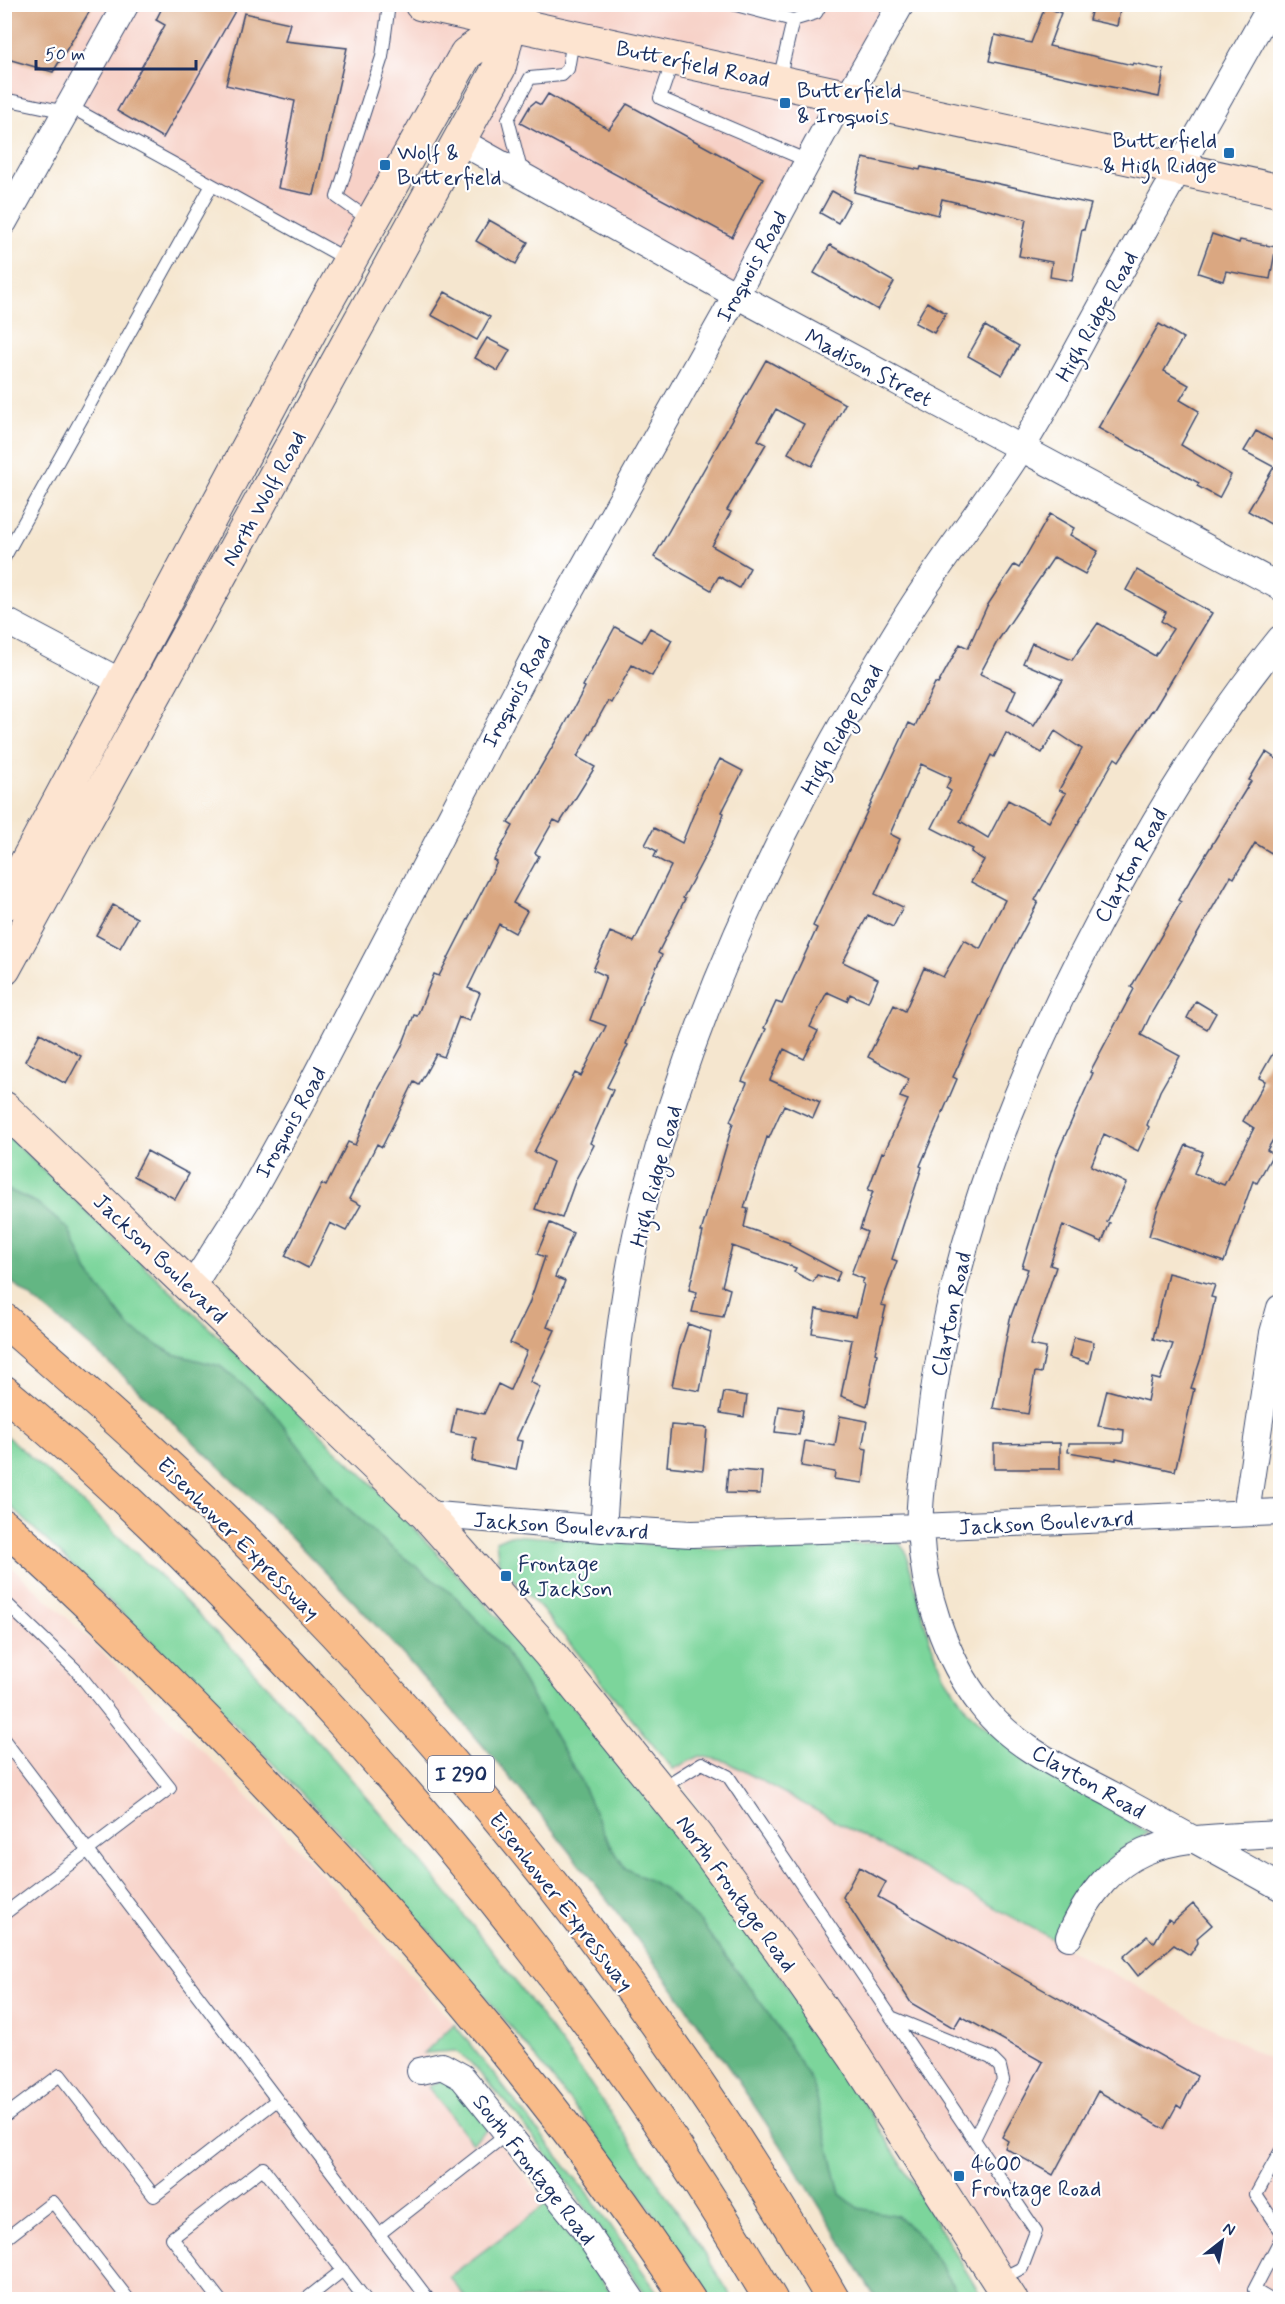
<svg xmlns="http://www.w3.org/2000/svg" width="1285" height="2304" viewBox="0 0 1285 2304" font-family="Mynerve,sans-serif">
	<style>
		.built { fill: #f7d1c7 }
		.green { fill: #7bd59b; stroke: #4b827c; stroke-width: 1.5 }
		.forest { fill: #64b683; stroke: #407270; stroke-width: 1.5 }
		.building { fill: #daa781; fill-rule: evenodd }
		.lines { fill: none; stroke-linecap: round; stroke-linejoin: round }
		.service-casing { stroke: #3c4a6f; stroke-width: 14 }
		.minor-casing { stroke: #3c4a6f; stroke-width: 28 }
		.secondary-casing { stroke: #3c4a6f; stroke-width: 35 }
		.motorway-casing { stroke: #3c4a6f; stroke-width: 35 }
		.service { stroke: #fff; stroke-width: 12 }
		.minor { stroke: #fff; stroke-width: 26 }
		.secondary { stroke: #fde4d0; stroke-width: 33 }
		.motorway { stroke: #f9bc8a; stroke-width: 33 }
		.poi-dot { fill: #1f6fb2; stroke: #fff; stroke-width: 2 }
		.labels { text-anchor: middle; stroke-width: 4.5; stroke-linejoin: round; paint-order: stroke }
		.shield { fill: #fff; stroke: #5f6d8e; stroke-width: 1.5 }
		.shield-label { font-size: 21px; font-weight: bold; fill: #1b2f5e }
		.street-label { font-size: 22px; fill: #1b2f5e; stroke: #fff }
		.poi-label { font-size: 22px; fill: #1b2f5e; stroke: #fff; text-anchor: start }
	</style>
	<rect width="100%" height="100%" fill="#fff"/>
	<filter id="ink" filterUnits="userSpaceOnUse"><feTurbulence type="fractalNoise" baseFrequency=".0167" numOctaves="2"/><feDisplacementMap in="SourceGraphic" scale="12" xChannelSelector="R" yChannelSelector="G"/><feConvolveMatrix kernelMatrix="1 2 1 2 8 2 1 2 1" color-interpolation-filters="sRGB"/></filter>
	<filter id="wash" filterUnits="userSpaceOnUse"><feTurbulence type="fractalNoise" baseFrequency=".008" numOctaves="4" result="noise"/><feDisplacementMap in="SourceGraphic" scale="24" xChannelSelector="R" yChannelSelector="G"/><feGaussianBlur stdDeviation="1.35" result="paint"/><feColorMatrix in="noise" values="0 0 0 0 0 0 0 0 0 0 0 0 0 0 0 0 0 1.4 0 .05"/><feComposite in="paint" operator="in"/></filter>
	<g filter="url(#wash)">
		<rect width="100%" height="100%" fill="#f5e6cf"/>
		<path class="built" d="M403,4l95,21 -155,237 -265,-146 -3,5 -70,-18 -1,-98z
			M527,4l379,1 -51,88 -337,-74z
			M514,30l329,66 -110,192 -271,-141z
			M4,1560l73,67 149,147 91,95 137,155 -30,29 65,75 127,171h-611z
			M700,1756l31,8 549,301v234h-247l-32,-40 -328,-490z"/>
		<path class="green" d="M4,1132l361,345 142,150 137,165 135,182 81,122 123,203h-107c-177,-300 -391,-577 -643,-819 -73,-71 -147,-142 -228,-203z
			M4,1434c289,246 529,544 729,865h-22c-193,-300 -449,-554 -706,-798z
			M510,1535l208,14 174,-7 8,2 6,8 23,86 16,39 22,33 24,22 157,101 -25,15 -15,14 -50,80 -333,-181 -25,-5 -27,13 -129,-157 -45,-48 -3,-23z
			M454,2024l141,179 67,96h-13l-82,-117 -56,-74 -42,-47 -14,-10 -31,2z
			M442,2080l11,5 36,43 -17,15 -44,-56z
			M546,2204l70,95h-149l-18,-22z"/>
		<path class="forest" d="M4,1188l33,15 32,27 20,44 42,55 42,25 47,12 48,40 76,99 48,43 64,49 48,52 75,128 26,59 20,32 37,19 38,35 67,89 46,72 27,111 18,14 40,8 26,24 37,59h-85c-177,-300 -391,-577 -643,-819 -73,-71 -147,-142 -228,-203z"/>
		<g id="blocks">
			<path class="building" d="M4,4h90l-41,68 -49,-14z
				M164,4h38l33,7 -72,127 -46,-27 48,-86 -9,-5z
				M1093,4h28l-4,22 -28,-6z
				M1045,7l16,6 -12,33 83,19 1,-2 31,7 -5,27 -170,-36 6,-26 36,8z
				M244,13l46,10 -5,18 62,7 -33,147 -36,-7 17,-87 -69,-16z
				M548,94l61,35 18,-25 136,74 -31,59 -212,-114 10,-17 5,-4 6,3z
				M863,158l57,12 1,-3 170,37 -7,26 -2,-1 -10,52 -22,-4 2,-15 -33,-6 7,-37 -84,-20 -4,16 -84,-23z
				M832,191l18,10 -12,22 -18,-10z
				M489,220l39,22 -12,22 -40,-23z
				M1212,234l27,9 1,-3 36,7 -6,32 -44,-8 -3,10 -25,-8z
				M830,245l64,37 -16,28 -64,-37z
				M445,292l45,25 -13,23 -46,-25z
				M927,302l19,11 -12,20 -19,-10z
				M1159,324l24,14 -19,33 25,14 -9,15 19,11 -18,34 50,30 -12,23 -22,-12 2,-3 -101,-55z
				M985,326l34,20 -17,29 -34,-19z
				M487,338l23,12 -12,21 -23,-13z
				M766,360l79,44 -33,62 -24,-13 16,-29 -28,-15 -18,31 8,4 -39,66 4,2 -19,34 38,22 -11,20 -20,-12 -8,14 -57,-33z
				M1256,431l25,14v85l-33,-19 26,-44 -30,-16z
				M1050,514l24,14 -4,7 28,16 -13,23 -31,-17 -57,85 -17,32 36,16 -9,20 27,16 29,-46 -40,-17 9,-20 40,17 26,-37 57,33 18,-27 -12,-8 5,-9 -40,-22 11,-20 75,43 -59,98 -1,-1 -33,51 -4,-3 -80,142 3,2 -34,65 -51,110 4,2 -37,87 2,1 -30,92 5,2 -16,44 5,1 -11,47 2,1 -10,52 -26,-10 11,-56 -40,-7 4,-24 40,8 8,-33 -2,-1 2,-4 -13,-5 16,-42 -7,-3 13,-38 -5,-1 14,-38 2,1 24,-53 -8,-3 9,-18 -41,-22 26,-52 11,6 19,-43 19,9 21,-37 16,9 25,-49 -34,-18 13,-22 -13,-8 2,-3 -41,-21 19,-37 -5,-3 5,-10 -30,-14 -31,70 10,5 -25,55 28,13 -10,20 -25,-12 -25,47 35,17 -10,23 -18,-8 -3,7 -20,-9 -17,35 8,4 -14,28 -20,-10 -14,31 50,22 -7,16 -29,-13 -15,33 -2,-1 -23,71 4,1 -4,18 46,16 -1,2 51,27 -4,9 -19,-6 -4,7 -19,-10 2,-4 -64,-22 -10,40 8,3 -7,28 -31,-5 5,-20 -8,-2 14,-58h-2l32,-109 -3,-2 17,-38 -5,-2 24,-52 -2,-1 12,-26 6,2 35,-76 -4,-2 96,-203 6,3 20,-43 3,1 22,-40 8,4 19,-42 27,-41 5,3zM1055,731l27,18 -23,41 7,3 -17,29 -41,-22 -20,38 -28,-17 31,-66 3,2 12,-24 36,20z
				M615,627l27,15 8,-14 22,12 -20,36 -20,-11 -21,38 -3,-2 -31,56 18,10 -35,56 -6,-3 -19,33 4,3 -26,47 14,8 -12,22 -16,-9 -31,64 12,5 -11,28 -10,-4 -15,40 -8,-3 -17,31 -5,-3 -32,65 -5,-3 -28,55 12,6 -15,26 -16,-8 -22,45 -23,-12 37,-72 4,2 22,-44 7,3 23,-55 23,-42 13,-33 3,1 17,-42 5,2 58,-114 -3,-2 19,-34 -5,-3 53,-91 24,-45 -2,-1z
				M1266,752l15,10v79l-8,13 -18,-11 -21,35 -3,-2 -79,136 -11,23 39,21 -20,35 -13,34 2,2 -11,24 -34,-17 -13,32 35,17 -19,39 3,1 -8,19 -39,-17 -13,40 6,2 -26,78 16,3 -5,25 -6,-1 -7,42 -35,-6 17,-89 18,-50 -6,-2 34,-111 37,-83 -3,-1 44,-83 -3,-2 50,-85 -3,-2 73,-119 -2,-1z
				M720,759l23,12 -21,41 2,1 -10,26 -31,59 2,1 -27,54 4,2 -17,38 -19,51 2,1 -21,42 6,3 -23,53 4,2 -18,34 -14,39 -27,-9 18,-47 -19,-10 41,-79 6,3 25,-50 -16,-6 16,-44 -13,-6 17,-38 24,10 37,-76 -17,-9 3,-6 -12,-6 9,-17 28,15 20,-50z
				M113,905l24,13 -17,30 -24,-13z
				M1196,1001l20,12 -9,16 -20,-11z
				M40,1033l41,23 -15,28 -41,-23z
				M1281,1039v87l-14,24 6,4 -16,29 -4,-2 -29,81 -75,-26 9,-29 28,-62 17,7 -9,21 30,12 30,-57 -11,-7 22,-40 -6,-3z
				M147,1151l42,23 -14,25 -41,-23z
				M550,1223l23,10 -18,44 10,4 -18,46 8,3 -25,52 10,5 -24,53 6,1 -6,29 -44,-9 4,-23 -25,-5 5,-25 28,6 14,-30 12,6 17,-39 -17,-8 19,-39 16,-47 -8,-3z
				M1168,1273l47,12 -4,12 4,1 -11,51 -13,39 3,1 -19,82 -59,-13v2l-48,-8 1,-9h54l1,-13 -26,-4 9,-36 40,11 5,-23 8,2 13,-36 -20,-5z
				M688,1324l23,8 -11,59 -28,-5 7,-34z
				M1074,1337l20,5 -5,21 -20,-6z
				M724,1392l23,4 -3,21 -24,-4z
				M779,1406l24,4 -4,25 -24,-3z
				M840,1416l27,5 -5,27 5,1 -4,34 -29,-4 1,-7 -34,-6 4,-25 30,5z
				M671,1425l36,3 -4,42 -36,-4z
				M1060,1443v26h-66v-25z
				M728,1469l34,3 -2,22 -34,-1z
				M859,1867l27,15 -8,15 319,179 -16,32 -4,-3 -13,24 -66,-38 -45,84 -48,-27 3,-7 -6,-4 41,-75 -82,-46 -7,12 -43,-25 -68,-106z
				M1193,1904l19,21 -15,13 1,5 -8,12 -16,-10 -36,31 -15,-19 24,-21 7,7 14,-24 5,3z"/>
		</g>
	</g>
	<g filter="url(#ink)">
		<use href="#blocks" fill-opacity="0" stroke="#3c4a6f" stroke-width="1.5"/>
		<g class="lines">
			<g class="service-casing">
				<path id="service" d="M732,4l61,16 -14,60
					M793,20l23,-7 5,-9
					M673,60l-13,38 148,63
					M4,99l62,13
					M69,106l279,154
					M522,174l-14,-55 22,-41 32,-3 6,-6 5,-29
					M371,221l-34,-24 45,-140 7,-53
					M4,558l208,-373
					M4,1601l71,68 95,119 -166,126
					M4,1740l425,560
					M660,1789l42,-26 26,13 308,455 -14,37 -22,11
					M891,2017l100,41 9,9 3,13 -29,59
					M4,2117l56,-42 94,121 123,-96
					M1280,2152l-24,43 24,36
					M379,2234l129,-101
					M4,2240l49,-38 76,98
					M220,2300l-48,-62 91,-70 103,132
					M305,2300l38,-30
					M1271,2300l-17,-10 26,-50"/>
			</g>
			<g class="minor-casing">
				<path id="minor" d="M848,97l53,-93
					M460,141l276,154 544,292
					M4,222l122,-218
					M4,620l119,63
					M1280,639c-62,76 -115,161 -162,248 -95,172 -170,354 -190,551 -3,29 -10,61 -8,91 3,62 24,128 62,177 32,42 86,65 131,89 56,31 112,61 167,92
					M191,1288l60,-94 52,-94 242,-464 191,-341 107,-199
					M1246,1513l27,-180 7,-25
					M426,1514l177,15 89,5 227,-7 361,-15
					M603,1529c8,-112 14,-226 43,-336 53,-201 147,-394 256,-570 37,-61 82,-116 120,-176 31,-50 58,-103 87,-155 54,-96 109,-192 163,-288
					M1069,1937c48,-106 109,-97 211,-103
					M420,2071l22,-5 20,11 120,149 50,74"/>
			</g>
			<g class="secondary-casing">
				<path id="secondary" d="M421,4l859,187
					M4,904l310,-580 152,-270 44,-31
					M4,969l495,-901 11,-45 10,-19
					M4,1108l422,406 123,139 148,183 84,115 73,105 157,244"/>
			</g>
			<g class="motorway-casing">
				<path id="motorway" d="M4,1320c98,85 195,171 285,265 208,214 396,454 544,715
					M4,1392c120,99 230,211 335,326 162,179 311,373 432,582
					M4,1526c96,86 187,177 275,270 150,157 290,322 410,504"/>
			</g>
			<use href="#service" class="service"/>
			<use href="#minor" class="minor"/>
			<use href="#secondary" class="secondary"/>
			<use href="#motorway" class="motorway"/>
		</g>
	</g>
	<g class="poi-dot">
		<rect x="779" y="97" width="12" height="12" rx="3"/>
		<rect x="1223" y="147" width="12" height="12" rx="3"/>
		<rect x="379" y="159" width="12" height="12" rx="3"/>
		<rect x="500" y="1570" width="12" height="12" rx="3"/>
		<rect x="953" y="2170" width="12" height="12" rx="3"/>
	</g>
	<g class="labels">
		<rect class="shield" x="428" y="1756" width="66" height="36" rx="4.5"/>
		<g class="shield-label">
			<text x="461" y="1781">I 290</text>
		</g>
		<g class="street-label">
			<text transform="translate(693 63) rotate(12)" y="8">Butterfield Road</text>
			<text transform="translate(751 266) rotate(-61)" y="8">Iroquois Road</text>
			<text transform="translate(1096 316) rotate(-61)" y="8">High Ridge Road</text>
			<text transform="translate(869 367) rotate(28)" y="8">Madison Street</text>
			<text transform="translate(263 498) rotate(-61)" y="8">North Wolf Road</text>
			<text transform="translate(516 691) rotate(-62)" y="8">Iroquois Road</text>
			<text transform="translate(841 729) rotate(-61)" y="8">High Ridge Road</text>
			<text transform="translate(1130 865) rotate(-61)" y="8">Clayton Road</text>
			<text transform="translate(290 1122) rotate(-61)" y="8">Iroquois Road</text>
			<text transform="translate(655 1176) rotate(-75)" y="8">High Ridge Road</text>
			<text transform="translate(161 1258) rotate(44)" y="8">Jackson Boulevard</text>
			<text transform="translate(950 1314) rotate(-78)" y="8">Clayton Road</text>
			<text transform="translate(1046 1522) rotate(-3)" y="8">Jackson Boulevard</text>
			<text transform="translate(561 1525) rotate(4)" y="8">Jackson Boulevard</text>
			<text transform="translate(239 1538) rotate(45)" y="8">Eisenhower Expressway</text>
			<text transform="translate(1089 1781) rotate(30)" y="8">Clayton Road</text>
			<text transform="translate(737 1893) rotate(54)" y="8">North Frontage Road</text>
			<text transform="translate(562 1901) rotate(52)" y="8">Eisenhower Expressway</text>
			<text transform="translate(535 2169) rotate(52)" y="8">South Frontage Road</text>
		</g>
		<g class="poi-label">
			<text x="797" y="98">Butterfield<tspan x="797" dy="25">&amp; Iroquois</tspan></text>
			<text x="1217" y="148" text-anchor="end">Butterfield<tspan x="1217" dy="25">&amp; High Ridge</tspan></text>
			<text x="397" y="160">Wolf &amp;<tspan x="397" dy="25">Butterfield</tspan></text>
			<text x="518" y="1571">Frontage<tspan x="518" dy="25">&amp; Jackson</tspan></text>
			<text x="971" y="2171">4600<tspan x="971" dy="25">Frontage Road</tspan></text>
		</g>
	</g>
	<rect width="1285" height="2304" fill="none" stroke="#fff" stroke-width="24"/>
	<g transform="translate(1222 2241) rotate(31)" stroke="#ffffff" stroke-width="4.5" paint-order="stroke">
	<path d="M0-4.5L10 22L0 15L-10 22Z" fill="#1b2f5e"/>
	<text y="-9" font-size="16" font-weight="bold" text-anchor="middle" fill="#1b2f5e">N</text>
	</g>
	<path d="M36 60v9h160v-9" fill="none" stroke="#1b2f5e" stroke-width="3"/>
	<text x="45" y="60" font-size="18" fill="#1b2f5e" stroke="#ffffff" stroke-width="4.5" paint-order="stroke">50 m</text>
</svg>
